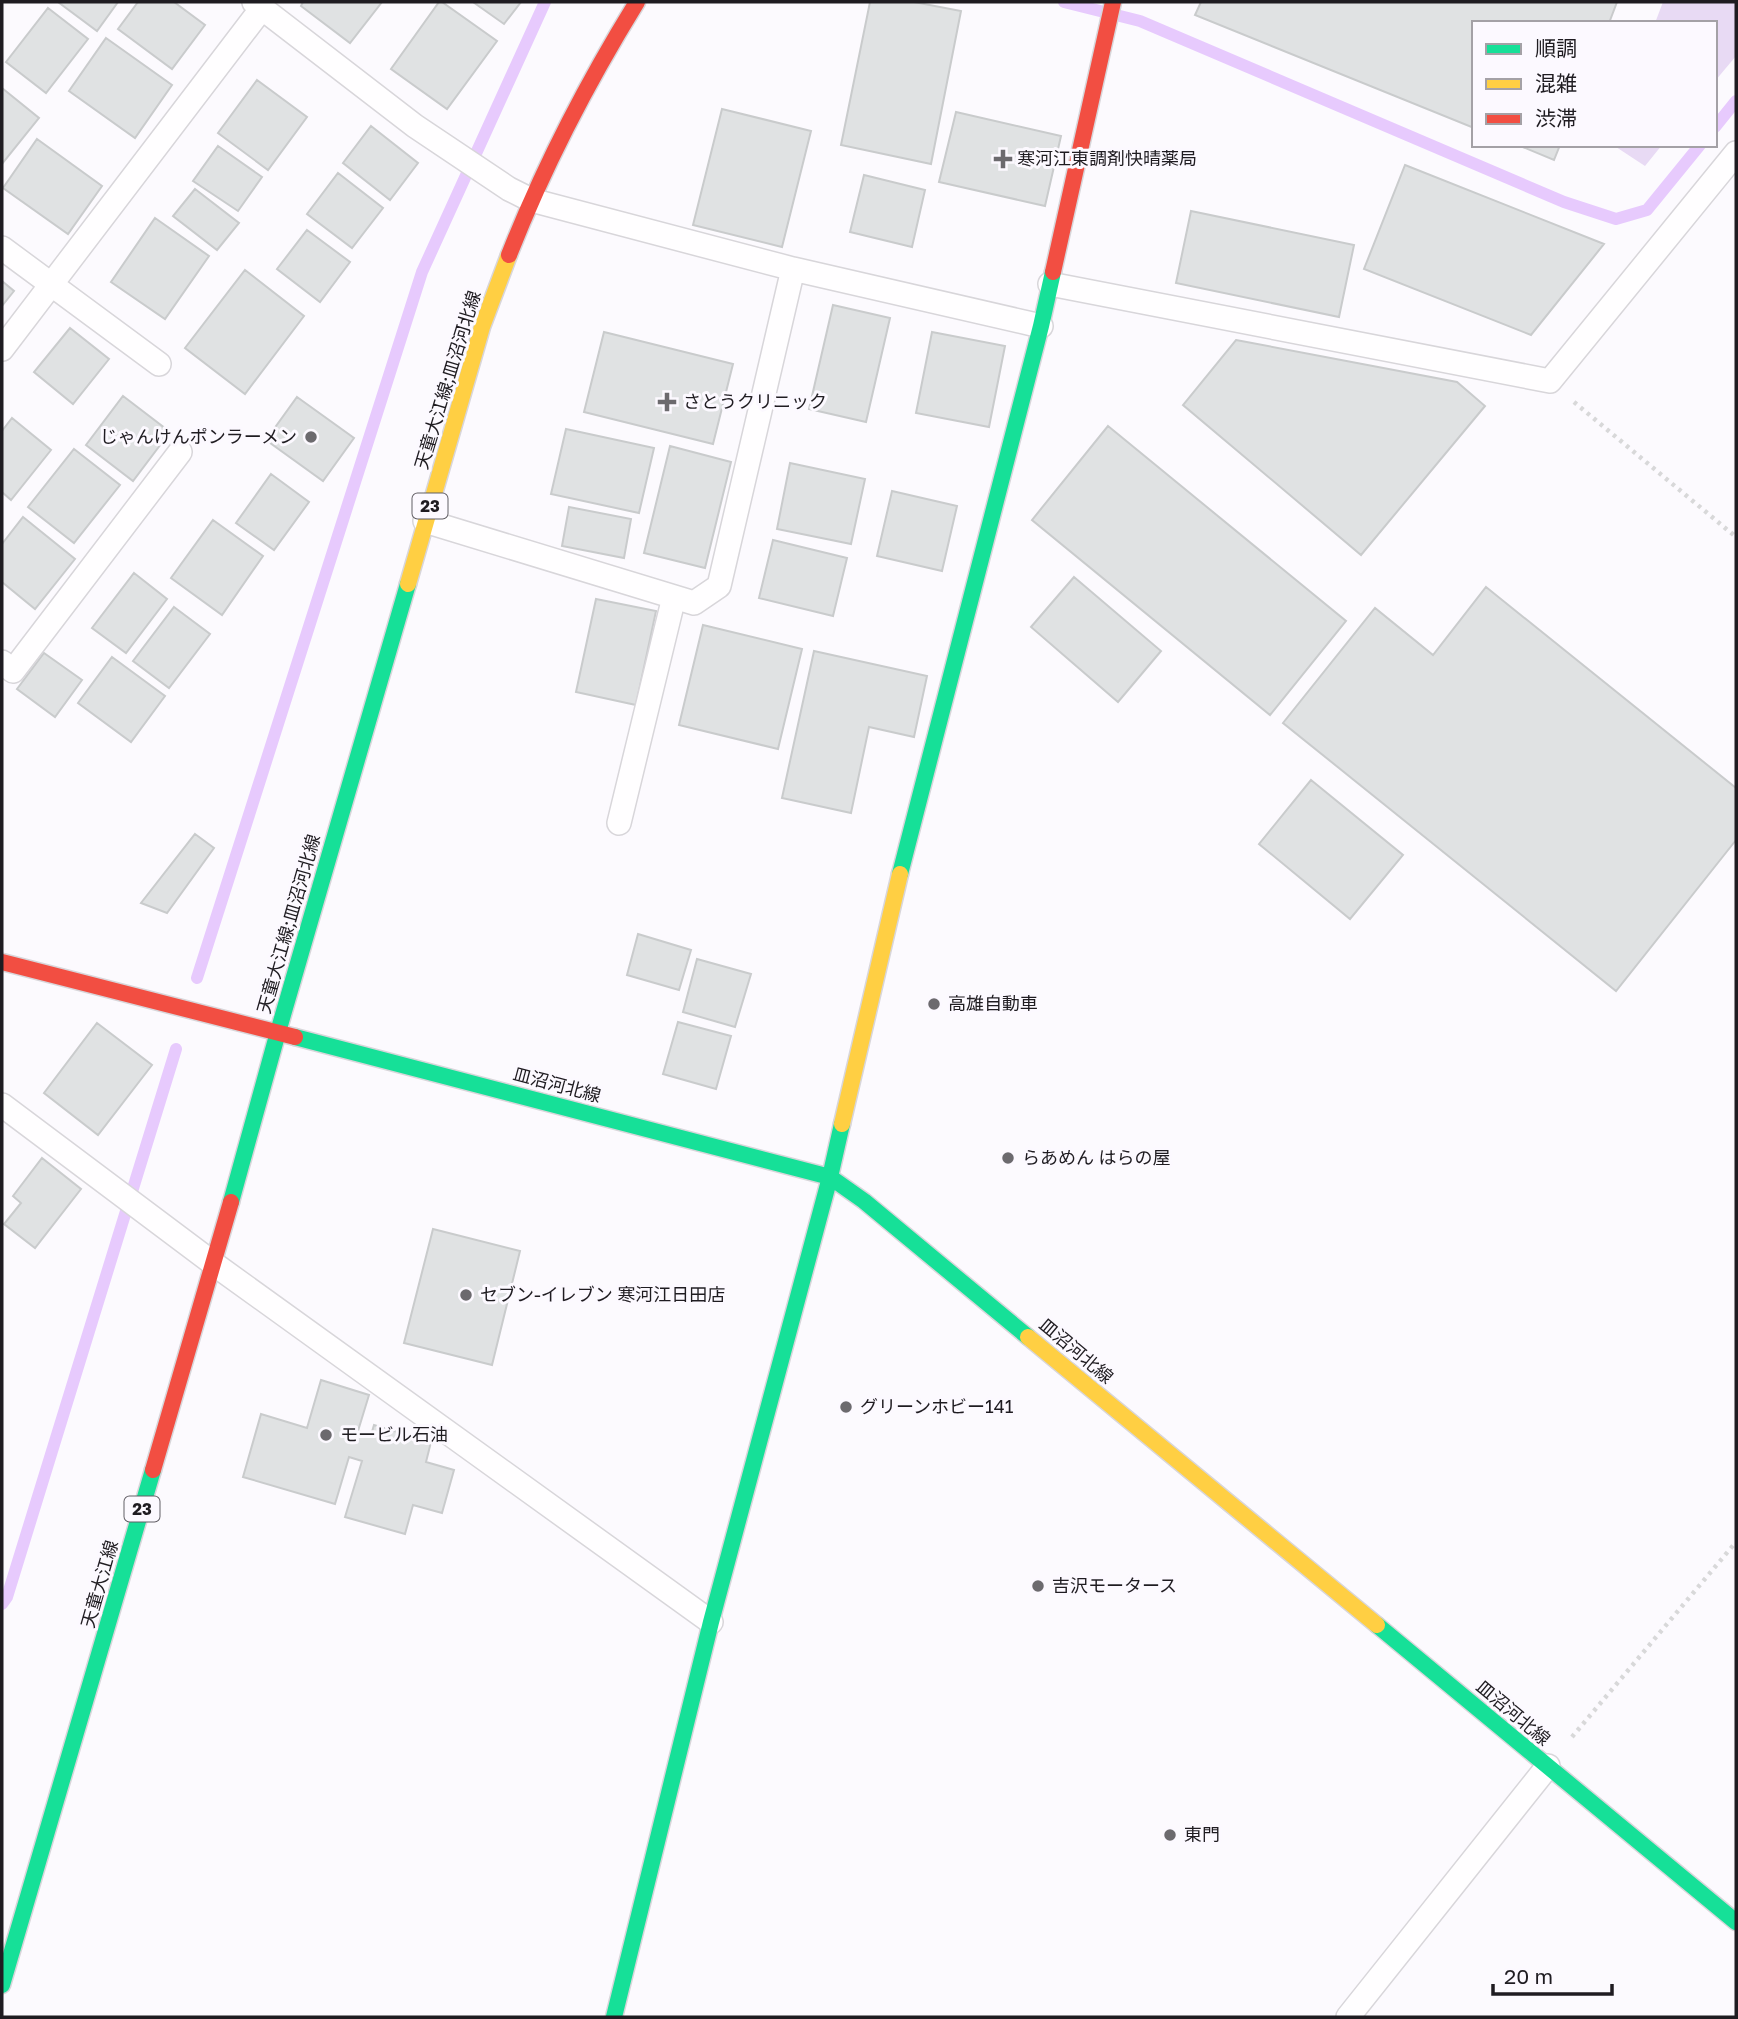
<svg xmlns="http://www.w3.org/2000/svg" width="1738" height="2019" viewBox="0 0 1738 2019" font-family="'Golos Text','Noto Sans JP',sans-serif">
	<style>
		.green { fill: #e8daf4 }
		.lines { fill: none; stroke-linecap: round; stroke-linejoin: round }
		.stream { stroke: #e7cafd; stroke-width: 12 }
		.building { fill: #e0e2e3; stroke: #c9cbcc; stroke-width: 2 }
		.lane-casing { stroke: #d8d6da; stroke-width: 26 }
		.fast-casing { stroke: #d8d6da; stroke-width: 19 }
		.slow-casing { stroke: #d8d6da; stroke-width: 19 }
		.jam-casing { stroke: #d8d6da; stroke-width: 19 }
		.path { stroke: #d8d8d9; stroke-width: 4.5; stroke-dasharray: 3.5 5; stroke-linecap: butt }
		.lane { stroke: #fffeff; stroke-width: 23 }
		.fast { stroke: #16e098; stroke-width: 16 }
		.slow { stroke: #ffcf43; stroke-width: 16 }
		.jam { stroke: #f24e42; stroke-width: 16 }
		.poi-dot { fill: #6c6a6e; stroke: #fcf9ff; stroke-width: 2.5 }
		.labels { text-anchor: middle; stroke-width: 6; stroke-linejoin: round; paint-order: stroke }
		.shield { fill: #fcf9ff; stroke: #615e64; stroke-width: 2 }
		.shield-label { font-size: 16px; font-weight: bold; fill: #1f1c21 }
		.poi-label { font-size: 18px; fill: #1f1c21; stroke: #fcf9ff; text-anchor: start }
		.street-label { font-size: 18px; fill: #1f1c21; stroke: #fcf9ff }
	</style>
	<rect width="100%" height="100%" fill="#fcfafe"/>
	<path class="green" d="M1663,2h73v54l-21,25v-58h-60z
		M1613,145h49l-17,21z"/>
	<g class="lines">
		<path class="stream" d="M1064,2l76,19 424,181 52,17 31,-9 53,-65
			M1715,127l21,-26
			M197,978l225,-706 123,-270
			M2,1604l5,-7 169,-548"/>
	</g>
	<path class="building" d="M58,2h60l-21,29z
		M138,2h36l31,23 -33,44 -54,-40z
		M303,2h79l-32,41 -49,-37z
		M439,2h3l55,39 -50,68 -56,-40z
		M473,2h48l-17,22z
		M870,2h44l47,9 -30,153 -90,-19z
		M1201,2h416l-8,21h-135v105l-279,-113z
		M48,8l40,31 -42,54 -40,-31z
		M106,38l66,47 -37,53 -66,-47z
		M257,80l50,37 -39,53 -50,-37z
		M2,88l37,30 -37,46z
		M722,109l89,22 -29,116 -89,-22z
		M956,112l105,24 -16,70 -106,-24z
		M371,126l47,37 -28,37 -47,-37z
		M37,139l65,47 -34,48 -65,-46z
		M1518,145h42l-6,15z
		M218,146l44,31 -24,34 -45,-30z
		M1405,165l199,79 -73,91 -167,-66z
		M338,173l45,35 -31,40 -45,-34z
		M864,175l61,15 -13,57 -62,-15z
		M195,189l44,34 -22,27 -44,-34z
		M1191,211l163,34 -15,72 -163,-34z
		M155,218l54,38 -44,63 -54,-37z
		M307,230l43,32 -30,40 -43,-33z
		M245,270l59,46 -59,78 -60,-46z
		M2,281l12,10 -12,15z
		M833,305l57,13 -24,104 -57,-13z
		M70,328l39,31 -36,45 -39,-32z
		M604,332l129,32 -20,80 -129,-32z
		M932,332l73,14 -16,81 -73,-14z
		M1236,340l221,42 28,24 -124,149 -178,-150z
		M123,396l47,36 -37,49 -47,-36z
		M297,397l57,41 -31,43 -57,-41z
		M12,418l39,32 -40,50 -9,-8v-61z
		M1108,426l238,195 -76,94 -238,-195z
		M566,429l88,19 -15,65 -88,-19z
		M670,446l61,16 -26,106 -61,-15z
		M74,449l46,36 -46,58 -46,-36z
		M790,463l75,16 -14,65 -74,-15z
		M271,474l38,28 -35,48 -38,-27z
		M892,491l65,15 -15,65 -65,-15z
		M569,507l62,12 -7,39 -62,-12z
		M23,517l52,42 -40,50 -33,-27v-38z
		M213,520l50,36 -41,59 -51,-37z
		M773,540l74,18 -14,58 -74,-18z
		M134,573l33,26 -41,54 -34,-25z
		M1074,577l87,74 -43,51 -87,-75z
		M1486,587l250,201v52l-120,151 -333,-268 92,-115 58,47z
		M596,599l60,12 -20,94 -60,-13z
		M174,607l36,27 -41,54 -36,-27z
		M703,625l99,24 -24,100 -99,-24z
		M814,651l113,25 -13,61 -45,-10 -18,86 -69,-15z
		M44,653l38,27 -27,37 -38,-28z
		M112,657l53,39 -34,46 -53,-39z
		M1311,780l92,75 -53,64 -91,-75z
		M195,834l19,14 -47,65 -26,-10z
		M638,934l53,16 -12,40 -52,-15z
		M697,959l54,15 -16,53 -52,-15z
		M678,1022l53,14 -15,53 -53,-15z
		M97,1023l55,42 -54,70 -54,-42z
		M42,1158l39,31 -46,59 -31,-24 17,-21 -8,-7z
		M433,1229l87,22 -28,114 -88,-22z
		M321,1380l48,15 -11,36 13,4 3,-10 57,17 -5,20 28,8 -12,43 -29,-8 -8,29 -60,-17 17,-56 -13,-4 -14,47 -92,-27 18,-63 46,14z"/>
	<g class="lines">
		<g class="lane-casing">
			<path id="lane" d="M254,2l161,124 94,63 22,11 262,69 248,57
				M2,248l157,116
				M1050,284l500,97 186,-228
				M2,349l260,-341
				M425,521l269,82 25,-17 74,-317
				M2,662l11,9 167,-219
				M619,823l55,-226
				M2,1105l212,159 497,358
				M1348,2017l200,-251"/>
		</g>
		<g class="fast-casing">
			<path id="fast" d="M900,874l141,-548 12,-54
				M295,1037l535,140 34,24 164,136
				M231,1202l47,-170 130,-448
				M1377,1625l359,297
				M2,1985l151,-515
				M614,2017l97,-395 119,-445 12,-53"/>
		</g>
		<g class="slow-casing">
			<path id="slow" d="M408,584l74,-257 27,-72
				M842,1124l58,-250
				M1028,1337l349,288"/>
		</g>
		<g class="jam-casing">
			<path id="jam" d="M509,255c35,-89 78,-172 128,-253
				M1053,272l60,-270
				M2,962l293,75
				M153,1470l78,-268"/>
		</g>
		<path class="path" d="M1574,402l162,135
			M1572,1737l164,-195"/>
		<use href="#lane" class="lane"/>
		<use href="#fast" class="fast"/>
		<use href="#slow" class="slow"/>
		<use href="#jam" class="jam"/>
	</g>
	<g class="poi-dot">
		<path d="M999.5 148.5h7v7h7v7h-7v7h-7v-7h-7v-7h7z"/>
		<path d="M663.5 391.5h7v7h7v7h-7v7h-7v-7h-7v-7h7z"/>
		<circle cx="311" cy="437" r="7"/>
		<circle cx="934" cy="1004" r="7"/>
		<circle cx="1008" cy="1158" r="7"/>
		<circle cx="466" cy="1295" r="7"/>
		<circle cx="846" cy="1407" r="7"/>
		<circle cx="326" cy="1435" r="7"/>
		<circle cx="1038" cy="1586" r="7"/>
		<circle cx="1170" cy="1835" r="7"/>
	</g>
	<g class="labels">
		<g class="shield">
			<rect x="412.5" y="493.5" width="35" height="25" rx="5"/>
			<rect x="124.5" y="1496.5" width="35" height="25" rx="5"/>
		</g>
		<g class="shield-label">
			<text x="430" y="512">23</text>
			<text x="142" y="1515">23</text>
		</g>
		<g class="poi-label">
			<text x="1017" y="165">寒河江東調剤快晴薬局</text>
			<text x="683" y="408">さとうクリニック</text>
			<text x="297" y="443" text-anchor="end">じゃんけんポンラーメン</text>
			<text x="948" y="1010">高雄自動車</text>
			<text x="1022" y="1164">らあめん はらの屋</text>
			<text x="480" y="1301">セブン-イレブン 寒河江日田店</text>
			<text x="860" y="1413">グリーンホビー141</text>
			<text x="340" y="1441">モービル石油</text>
			<text x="1052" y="1592">吉沢モータース</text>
			<text x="1184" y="1841">東門</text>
		</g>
		<g class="street-label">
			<text transform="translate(448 380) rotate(-73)" y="6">天童大江線;皿沼河北線</text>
			<text transform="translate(289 924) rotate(-74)" y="6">天童大江線;皿沼河北線</text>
			<text transform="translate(557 1085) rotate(15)" y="6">皿沼河北線</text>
			<text transform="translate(1076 1351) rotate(40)" y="6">皿沼河北線</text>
			<text transform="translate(100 1584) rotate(-74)" y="6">天童大江線</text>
			<text transform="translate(1513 1713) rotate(40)" y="6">皿沼河北線</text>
		</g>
	</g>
	<rect width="1738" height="2019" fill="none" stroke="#1f1c21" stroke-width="7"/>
	<rect x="1472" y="21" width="245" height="126" fill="#fcf9ff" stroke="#a4a1a6" stroke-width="2"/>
	<rect x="1486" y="44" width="35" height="10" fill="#16e098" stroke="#a4a1a6" stroke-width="2"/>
	<text x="1535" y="56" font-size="21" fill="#1f1c21">順調</text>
	<rect x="1486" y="79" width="35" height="10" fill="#ffcf43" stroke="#a4a1a6" stroke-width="2"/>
	<text x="1535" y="91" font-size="21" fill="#1f1c21">混雑</text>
	<rect x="1486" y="114" width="35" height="10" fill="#f24e42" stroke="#a4a1a6" stroke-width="2"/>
	<text x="1535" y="126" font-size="21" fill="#1f1c21">渋滞</text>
	<path d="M1493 1984v10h119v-10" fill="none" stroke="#1f1c21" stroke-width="3.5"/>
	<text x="1504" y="1984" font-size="21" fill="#1f1c21" stroke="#fcf9ff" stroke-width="5" paint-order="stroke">20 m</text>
</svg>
